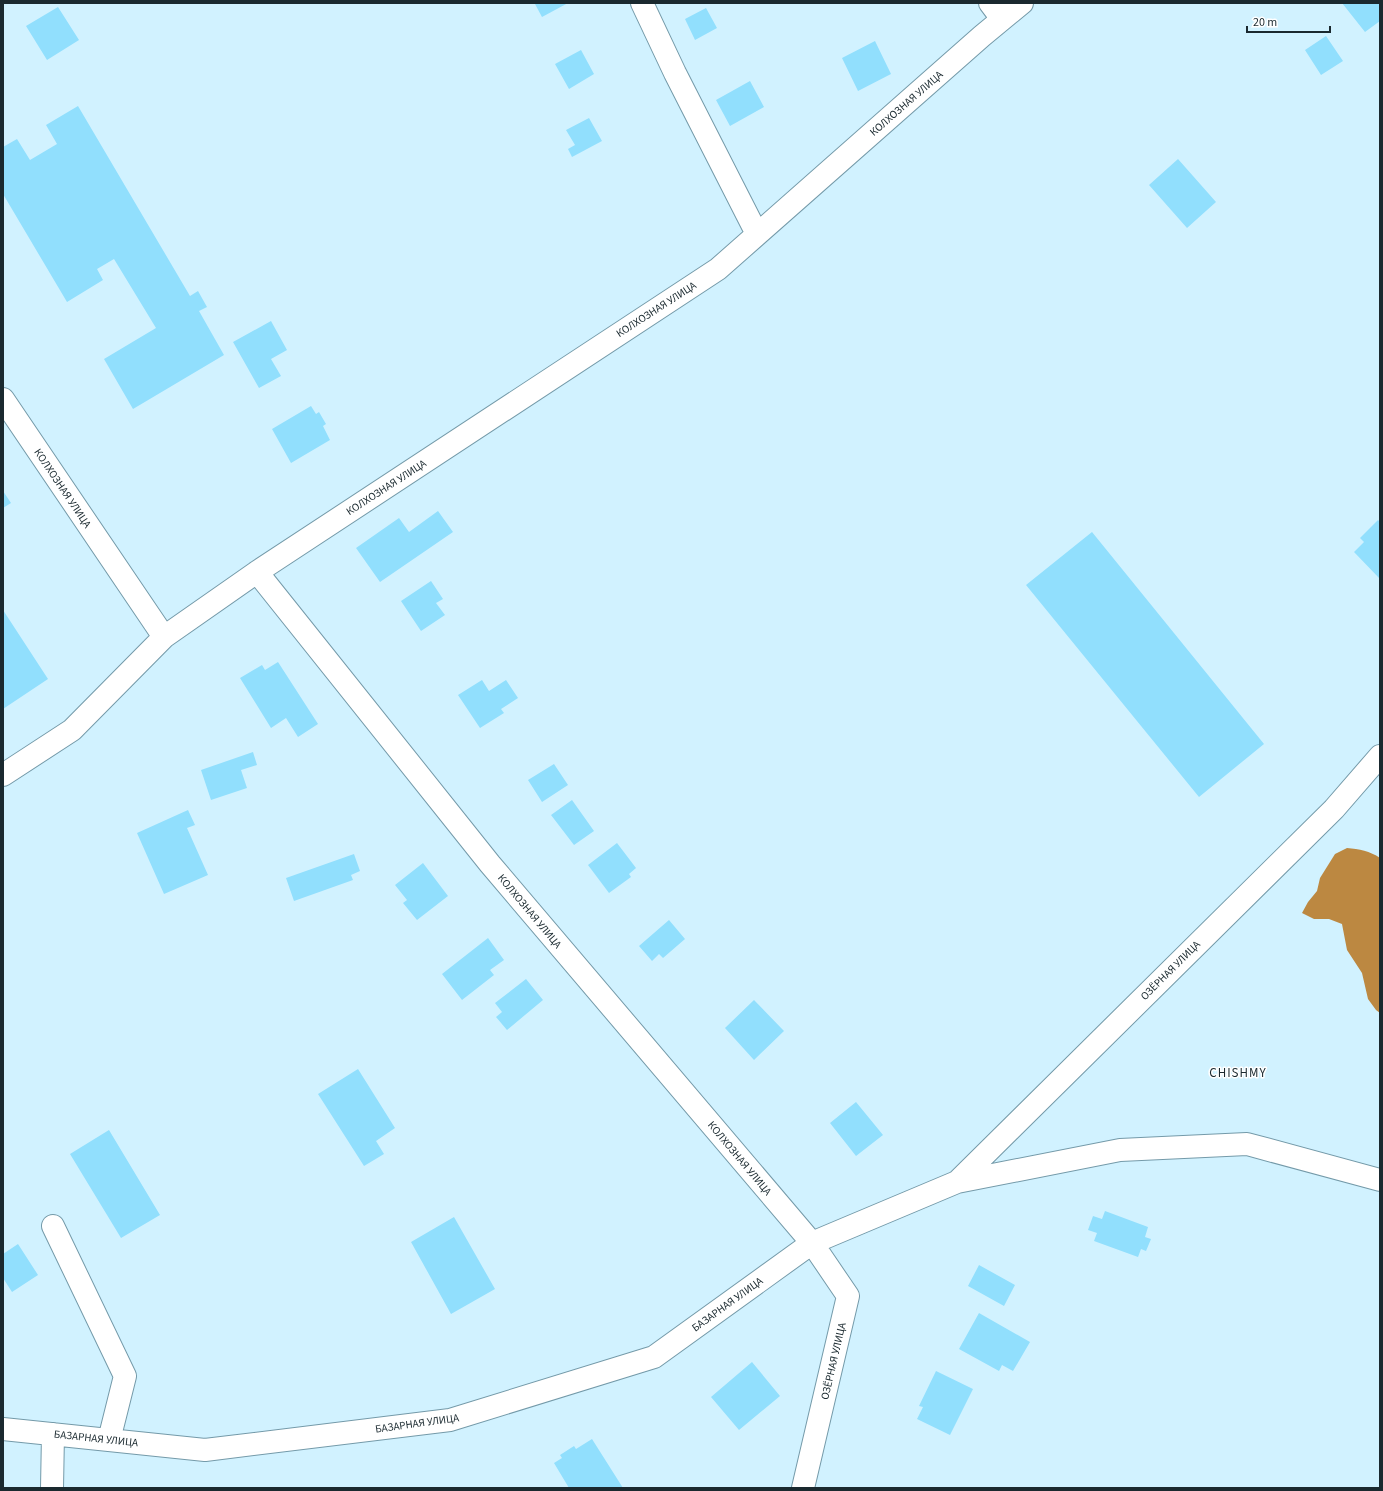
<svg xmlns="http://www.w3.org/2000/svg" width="1383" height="1491" viewBox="0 0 1383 1491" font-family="'Source Sans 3',sans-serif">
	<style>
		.water { fill: #bc8841 }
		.building { fill: #91dffd }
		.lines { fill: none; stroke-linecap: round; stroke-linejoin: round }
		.minor-casing { stroke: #749aa9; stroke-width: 24 }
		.minor { stroke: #fff; stroke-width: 22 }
		.labels { text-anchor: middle; stroke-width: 3; stroke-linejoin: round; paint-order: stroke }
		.street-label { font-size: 11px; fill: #1a292f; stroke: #fff }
		.quarter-label { font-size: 13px; letter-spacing: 1px; fill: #1a292f; stroke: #fff }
	</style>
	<rect width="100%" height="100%" fill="#d1f2ff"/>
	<path class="water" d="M1347,848c12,1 23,3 33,10v155l-4,-3 -8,-11 -6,-26 -15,-23 -5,-26 -13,-5h-15l-12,-6 6,-11 9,-11 3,-13 15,-24z"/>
	<path class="building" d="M537,3h31l-26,14 -7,-13z
		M1342,3h38v18l-15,11z
		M58,7l21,33 -32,20 -21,-34z
		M706,8l11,20 -22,12 -10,-21z
		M1326,36l17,25 -22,14 -16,-25z
		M875,41l16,33 -33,17 -16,-33z
		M581,50l13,24 -25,15 -14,-25z
		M750,81l14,26 -34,19 -14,-26z
		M78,106l112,190 8,-5 9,16 -8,4 25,44 -91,54 -29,-50 52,-31 -42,-69 -17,10 6,11 -36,22 -64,-108v-47l14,-8 13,21 27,-16 -11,-19z
		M589,118l13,23 -30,16 -4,-8 7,-4 -9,-15z
		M1178,159l38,43 -29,26 -38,-43z
		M271,321l16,29 -16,9 10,17 -22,12 -26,-46z
		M311,406l5,8 3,-2 7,12 -3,2 7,14 -39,23 -19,-34z
		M3,491l8,12 -8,5z
		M438,511l15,21 -73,50 -24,-34 43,-30 10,14z
		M1378,520l2,2v57l-26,-27 10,-10 -4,-4z
		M1092,532l172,212 -65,53 -173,-212z
		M431,581l12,18 -7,4 9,12 -24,16 -20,-30z
		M3,610l45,69 -45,30z
		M278,662l40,62 -20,13 -12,-19 -15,10 -31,-50 22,-13 3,5z
		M482,680l7,11 17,-11 12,18 -17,11 3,4 -24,15 -22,-33z
		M253,752l4,13 -16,5 6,18 -36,12 -10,-30z
		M554,764l14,21 -26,17 -14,-22z
		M572,800l22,31 -20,14 -23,-30z
		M188,810l7,15 -8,3 21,47 -44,19 -27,-61z
		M617,843l19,25 -7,6 2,3 -22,16 -21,-28z
		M354,854l6,17 -9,4 2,5 -59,21 -8,-23z
		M423,863l25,33 -31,24 -14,-17 4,-3 -12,-15z
		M669,920l16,19 -22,19 -4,-4 -7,7 -13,-15z
		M488,938l16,22 -14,10 4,5 -32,25 -20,-26z
		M526,979l17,21 -36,30 -11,-13 6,-5 -7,-9z
		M754,1000l30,31 -30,29 -29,-32z
		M358,1069l37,59 -19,13 8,13 -20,12 -46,-72z
		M856,1102l27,33 -27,21 -26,-33z
		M109,1130l51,85 -39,23 -51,-84z
		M1105,1211l43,16 -3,10 6,2 -5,12 -5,-2 -3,8 -44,-16 3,-8 -9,-3 5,-14 9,3z
		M454,1217l41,72 -44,25 -40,-72z
		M18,1244l20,31 -26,17 -9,-14v-24z
		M979,1265l36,20 -11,21 -36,-20z
		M979,1313l51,29 -17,29 -11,-6 -3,6 -40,-22z
		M752,1362l28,34 -41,34 -28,-33z
		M936,1371l37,18 -23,46 -33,-16 6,-12 -4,-1z
		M592,1439l31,49h-54l-15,-25 8,-5 -2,-3 14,-9 2,3z"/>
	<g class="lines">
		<g class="minor-casing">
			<path id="minor" d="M642,3l33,70 82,161
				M990,3l12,16
				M3,399l161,238
				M257,572l233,292 322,379 36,53 -45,192
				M3,775l69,-45 92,-93 93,-65 461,-303 264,-233 40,-33
				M957,1182l377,-373 46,-53
				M53,1226l72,150 -16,64
				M3,1429l202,21 245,-30 204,-63 158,-114 145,-61 163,-32 127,-6 133,36
				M52,1488l1,-54"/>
		</g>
		<use href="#minor" class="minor"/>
	</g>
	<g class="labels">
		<g class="street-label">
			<text transform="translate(906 103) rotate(-41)" y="4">КОЛХОЗНАЯ УЛИЦА</text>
			<text transform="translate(656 309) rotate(-33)" y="4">КОЛХОЗНАЯ УЛИЦА</text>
			<text transform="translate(386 487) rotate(-33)" y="4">КОЛХОЗНАЯ УЛИЦА</text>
			<text transform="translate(63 488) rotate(56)" y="4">КОЛХОЗНАЯ УЛИЦА</text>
			<text transform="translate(530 911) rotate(50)" y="4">КОЛХОЗНАЯ УЛИЦА</text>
			<text transform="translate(1170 970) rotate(-45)" y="4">ОЗЁРНАЯ УЛИЦА</text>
			<text transform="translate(740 1158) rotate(50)" y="4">КОЛХОЗНАЯ УЛИЦА</text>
			<text transform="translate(727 1304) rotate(-36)" y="4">БАЗАРНАЯ УЛИЦА</text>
			<text transform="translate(833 1361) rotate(-77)" y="4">ОЗЁРНАЯ УЛИЦА</text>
			<text transform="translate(417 1423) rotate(-8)" y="4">БАЗАРНАЯ УЛИЦА</text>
			<text transform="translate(96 1438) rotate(6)" y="4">БАЗАРНАЯ УЛИЦА</text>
		</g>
		<g class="quarter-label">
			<text x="1238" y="1077">CHISHMY</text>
		</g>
	</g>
	<rect width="1383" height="1491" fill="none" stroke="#1a292f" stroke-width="8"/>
	<path d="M1247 26v6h83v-6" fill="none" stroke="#1a292f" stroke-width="2"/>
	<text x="1253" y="26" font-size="12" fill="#1a292f" stroke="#ffffff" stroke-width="3" paint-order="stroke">20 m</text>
</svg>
